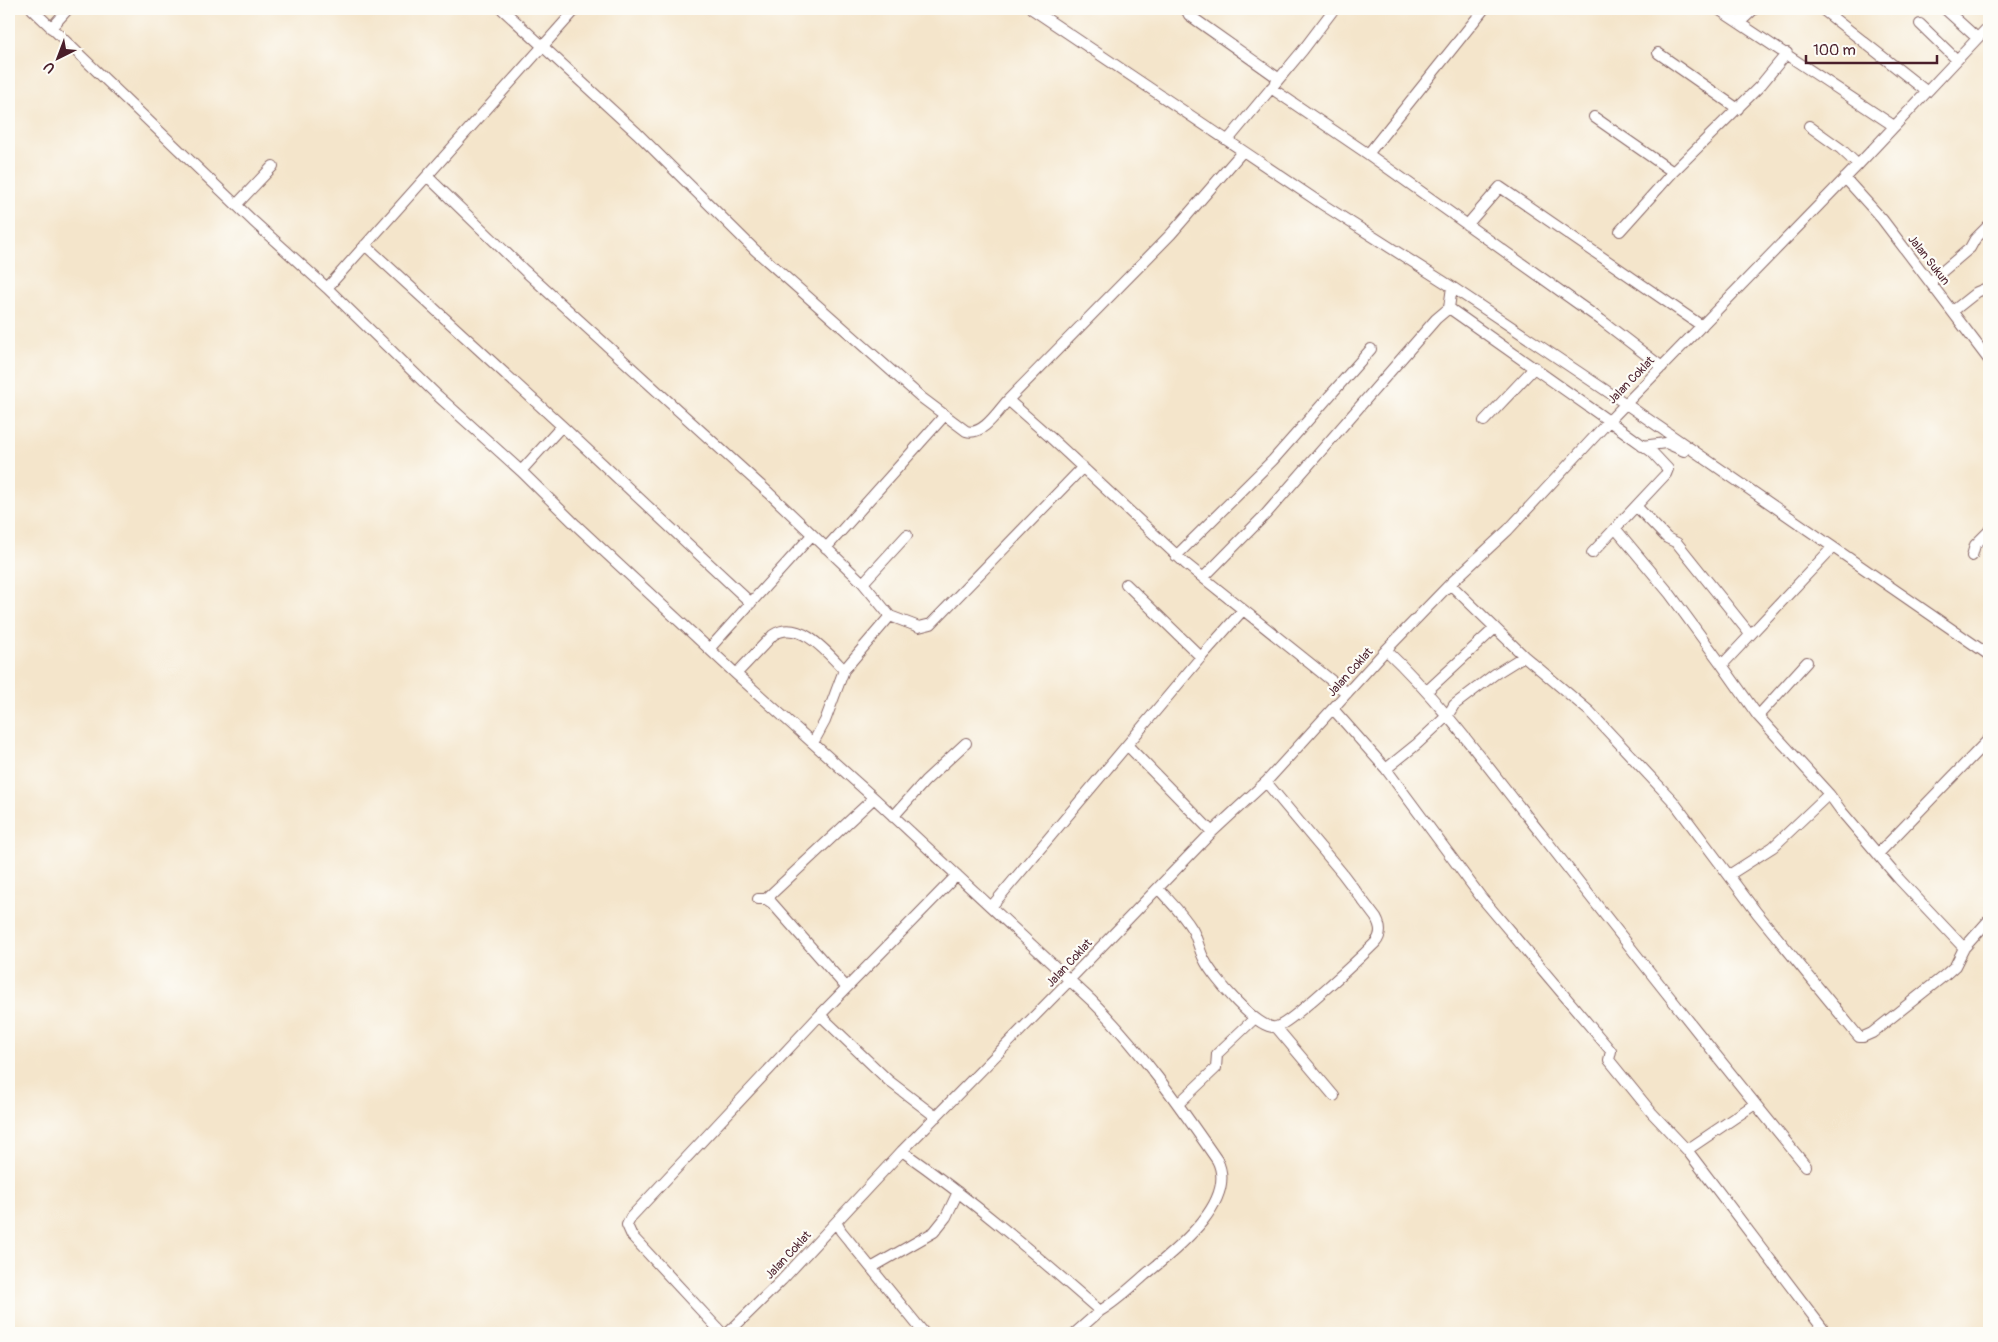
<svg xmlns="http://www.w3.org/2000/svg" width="1998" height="1342" viewBox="0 0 1998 1342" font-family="Pangolin,sans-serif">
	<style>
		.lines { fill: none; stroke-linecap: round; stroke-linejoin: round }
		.minor-casing { stroke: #866463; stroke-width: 12 }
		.minor { stroke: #fff; stroke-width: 10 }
		.labels { text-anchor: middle; stroke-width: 4.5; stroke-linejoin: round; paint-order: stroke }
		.street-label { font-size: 12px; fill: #4a1f2b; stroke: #fdfcf7 }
	</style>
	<rect width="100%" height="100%" fill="#fdfcf7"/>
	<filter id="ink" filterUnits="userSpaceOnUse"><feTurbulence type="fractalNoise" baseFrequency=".02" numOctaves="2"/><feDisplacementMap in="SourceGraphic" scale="10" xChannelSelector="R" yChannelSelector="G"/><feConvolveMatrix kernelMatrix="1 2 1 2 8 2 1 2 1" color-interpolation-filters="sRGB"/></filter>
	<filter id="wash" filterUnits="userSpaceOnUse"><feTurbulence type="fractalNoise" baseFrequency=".0096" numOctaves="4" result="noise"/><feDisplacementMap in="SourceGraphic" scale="20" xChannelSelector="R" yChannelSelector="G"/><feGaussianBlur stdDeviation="1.12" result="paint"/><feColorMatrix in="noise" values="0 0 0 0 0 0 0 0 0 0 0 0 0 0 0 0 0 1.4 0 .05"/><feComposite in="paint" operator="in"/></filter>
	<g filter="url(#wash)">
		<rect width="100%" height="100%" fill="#f4e5cb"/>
	</g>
	<g filter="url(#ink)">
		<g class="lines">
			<g class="minor-casing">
				<path id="minor" d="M32,9l221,212 74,67 111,108 83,75 55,54 160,149 138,124 218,203c47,47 87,104 125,159 22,42 -44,92 -72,115 -15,13 -28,26 -45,36
					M502,9l135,124 118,117 167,148 44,33c17,5 32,-20 42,-31l42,37 136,127 161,129
					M1032,9l293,197 127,81 174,117 363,251
					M1186,9l3,6 89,63
					M1718,9l176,117
					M1822,9l104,82
					M1945,9l32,29
					M1739,23l15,-14
					M1920,24l36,35
					M51,28l17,-19
					M1658,53l80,56
					M1271,88l97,66 233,166 61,47
					M1594,117l79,55
					M1809,126l32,23 17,16
					M1228,140l75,-90 31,-41
					M1368,154l116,-145
					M427,176l98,95 244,222 94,90 27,33 29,11 12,-3 152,-157
					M1845,178l37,41 107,141
					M237,204l36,-38
					M1467,225l33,-38 202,139
					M1620,231l53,-59 87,-86 27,-33
					M365,245l197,181 189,177
					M1930,282l40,-34 5,-9 14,-14
					M1452,287l-3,21 174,123 29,21 16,17 -2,5 -74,79
					M327,288l249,-279
					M1953,311l24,-19 12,-5
					M1008,400l163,-166 72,-83
					M1484,421l51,-54
					M1642,446l24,-3 18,8
					M521,471l41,-45
					M1636,506l31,32 10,5 73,91
					M1615,528l55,66 52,71
					M826,548l119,-133
					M1832,548l-110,117 36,51 71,78 13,18 57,67 65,69 25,-28
					M1176,556l97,-96 98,-111
					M1972,556l3,-11 14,-14
					M1203,578l63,-64 170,-195 13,-11
					M863,583l44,-48
					M1126,584l75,73
					M1450,584l74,72 65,55 84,90 84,112 102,124h4l9,-4 73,-58 10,-9 9,-18
					M710,648l102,-113
					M1386,650c59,56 105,122 156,185 87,111 174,222 264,331
					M736,674l37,-39c26,-17 54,17 71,35
					M1427,691l68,-63
					M1333,709l53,60 95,128 130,154 -2,9 43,53 35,37 139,183
					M1758,716l49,-54
					M813,743l12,-22 19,-51 46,-54
					M1127,745l85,87
					M1386,769l31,-25 31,-29 6,-10 41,-31 29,-18
					M893,817l32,-36 41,-38
					M1878,854l111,-115
					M1729,875l44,-28 56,-53
					M1158,888c11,13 25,26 34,41 6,10 7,22 13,32 8,16 53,70 71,66 14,-3 85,-70 99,-84 7,-8 6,-16 1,-25l-34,-45 -76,-91
					M758,899h8l6,4 74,84
					M766,899l108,-101
					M991,907l210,-250 42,-47
					M1276,1027l58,69
					M1178,1104l38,-36 1,-14 38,-36
					M936,1117l-47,-36 -69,-66 137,-140
					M1687,1150l68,-46
					M902,1151c70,49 134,104 198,160l-25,22
					M836,1222l5,9 83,102
					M871,1268l63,-36 12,-15 12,-25
					M722,1333l-90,-97 -5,-11 4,-8 189,-202
					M728,1333l54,-53 120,-129 167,-170 2,-3 141,-146 54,-50 120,-132 64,-66 58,-54 101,-109 249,-256 131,-139"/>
			</g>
			<use href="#minor" class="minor"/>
		</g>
	</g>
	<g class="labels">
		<g class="street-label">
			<text transform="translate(1929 260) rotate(52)" y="4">Jalan Sukun</text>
			<text transform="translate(1631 380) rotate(-46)" y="4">Jalan Coklat</text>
			<text transform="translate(1350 672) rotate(-48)" y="4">Jalan Coklat</text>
			<text transform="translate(1069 963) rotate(-47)" y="4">Jalan Coklat</text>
			<text transform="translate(788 1255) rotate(-47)" y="4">Jalan Coklat</text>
		</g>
	</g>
	<rect width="1998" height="1342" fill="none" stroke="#fdfcf7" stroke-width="30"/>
	<g transform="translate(58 58) rotate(222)" stroke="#fdfcf7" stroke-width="4" paint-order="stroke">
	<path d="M0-4L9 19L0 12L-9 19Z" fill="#4a1f2b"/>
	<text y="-8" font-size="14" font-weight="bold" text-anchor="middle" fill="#4a1f2b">U</text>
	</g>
	<path d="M1806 55v8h131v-8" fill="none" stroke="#4a1f2b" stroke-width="2.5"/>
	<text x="1813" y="55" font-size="15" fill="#4a1f2b" stroke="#fdfcf7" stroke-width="4" paint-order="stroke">100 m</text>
</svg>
